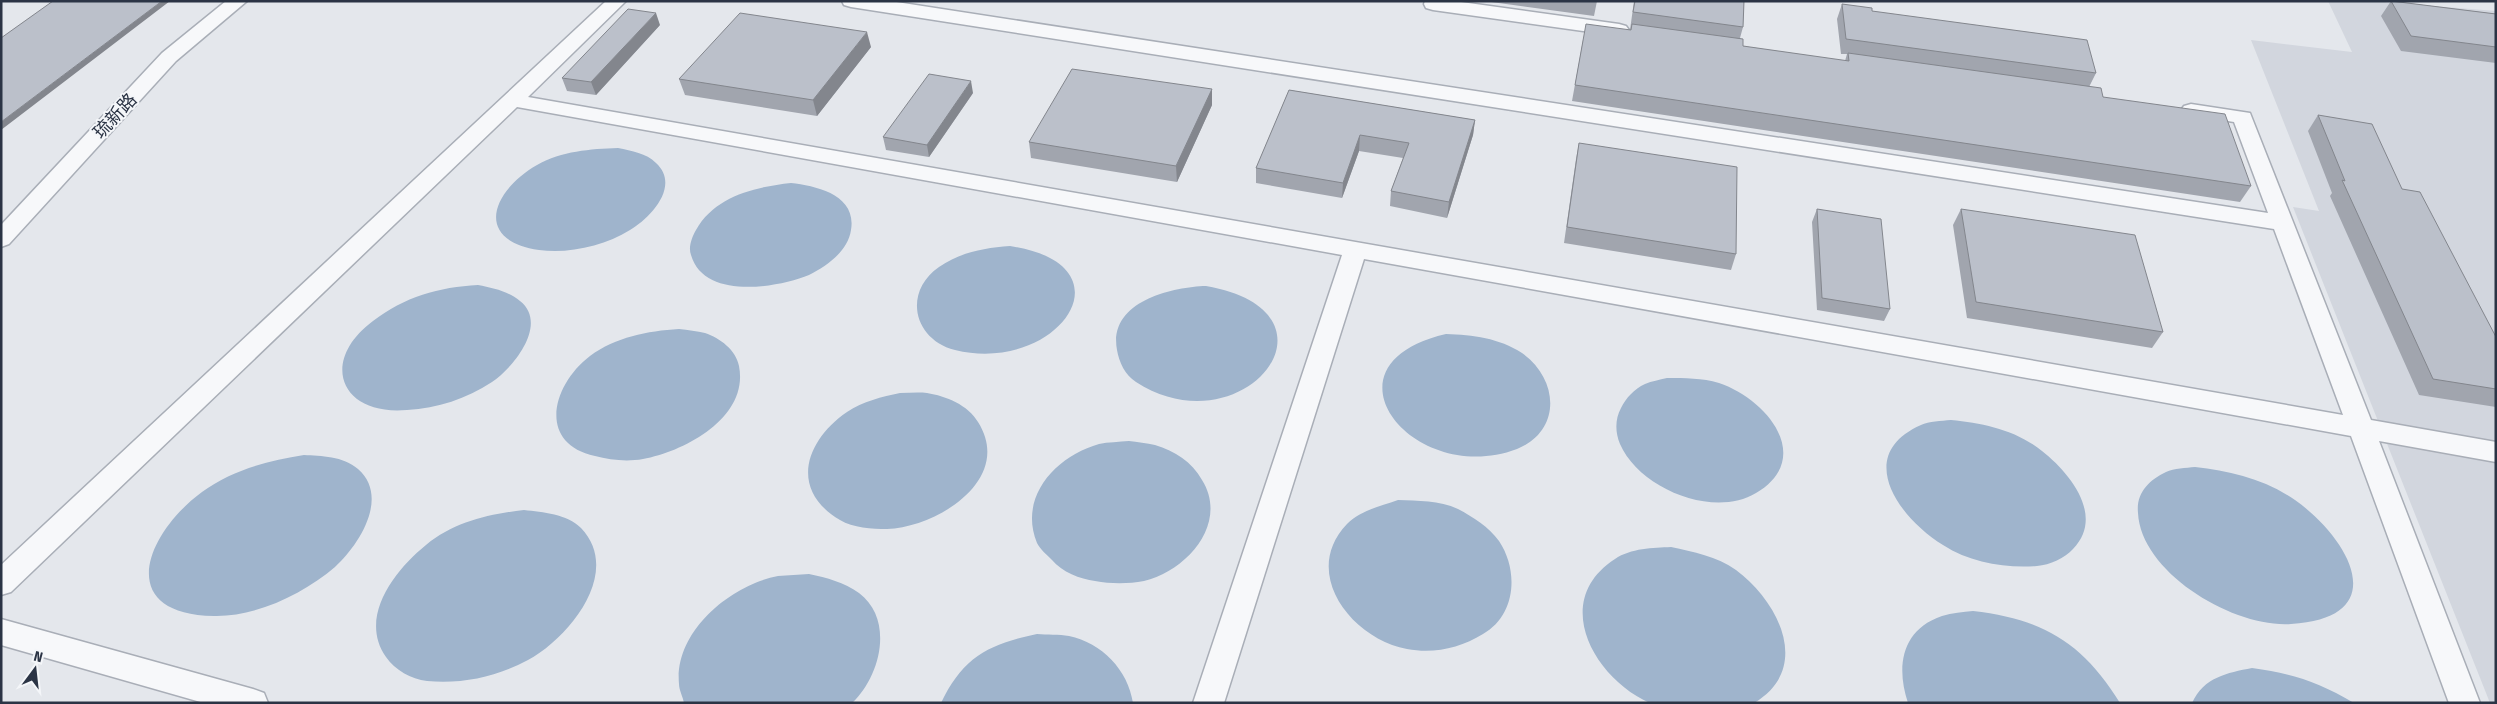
<svg xmlns="http://www.w3.org/2000/svg" width="2497" height="704" viewBox="0 0 2497 704" font-family="'Fira Sans Condensed','Noto Sans SC',sans-serif">
	<style>
		.built { fill: #d2d6de }
		.water { fill: #9fb4cc }
		.lines { fill: none; stroke-linecap: round; stroke-linejoin: round }
		.minor-casing { stroke: #a9aeb7; stroke-width: 3 }
		.minor { fill: #f7f8fa; fill-rule: evenodd }
		.wall { fill: #a1a5ae }
		.shaded-wall { fill: #83868d }
		.building { fill: #bbc0ca; stroke: #83868d }
		.labels { text-anchor: middle; stroke-width: 4; stroke-linejoin: round; paint-order: stroke }
		.street-label { font-size: 18px; fill: #2b3445; stroke: #f4f6f9 }
	</style>
	<rect width="100%" height="100%" fill="#e4e7ec"/>
	<path class="built" d="M2328,1h43l125,10v692h-6l-197,-496 26,4 -68,-171 101,12z"/>
	<path class="water" d="M618,148c14,3 28,5 38,15 25,23 -6,55 -26,67 -26,16 -61,24 -91,20 -67,-10 -46,-60 -2,-85 25,-14 53,-16 81,-17z
		M791,183c26,3 66,12 60,47 -3,21 -24,36 -42,45 -32,13 -105,25 -118,-20 -3,-8 1,-18 5,-25 19,-34 59,-43 95,-47z
		M1010,246c126,19 47,129 -55,104 -42,-11 -52,-58 -16,-83 22,-15 45,-19 71,-21z
		M478,285c15,3 30,6 42,16 29,23 -7,67 -28,81 -26,17 -54,26 -85,28 -67,6 -88,-49 -34,-89 31,-24 66,-34 105,-36z
		M1206,286c148,26 37,165 -70,96 -11,-7 -17,-20 -19,-32 -9,-48 54,-63 89,-64z
		M679,329c9,1 18,2 26,4 15,5 31,17 34,33 10,51 -53,85 -96,93 -16,3 -33,1 -48,-3 -59,-13 -42,-72 -5,-100 26,-19 57,-25 89,-27z
		M1446,334c27,1 53,4 76,19 37,26 40,78 -5,96 -103,39 -204,-84 -71,-115z
		M1667,378c18,0 35,0 52,5 48,16 96,75 37,110 -43,26 -117,-5 -136,-49 -5,-12 -5,-25 1,-36 5,-10 13,-19 24,-24 7,-3 14,-4 22,-6z
		M900,393c9,0 18,-1 27,0 19,3 41,12 51,29 36,57 -40,105 -91,107 -15,0 -34,-1 -47,-9 -51,-30 -35,-79 7,-108 16,-11 35,-15 53,-19z
		M1951,420c32,3 65,10 91,31 28,22 63,65 31,98 -8,9 -23,16 -36,17 -33,2 -66,-3 -94,-21 -44,-27 -90,-90 -22,-120 8,-4 20,-4 30,-5z
		M1129,441c8,1 18,2 26,4 20,6 37,17 47,35 27,43 -15,91 -58,101 -16,3 -33,3 -49,0 -15,-2 -33,-9 -43,-21 -5,-5 -12,-11 -15,-17 -19,-46 19,-87 62,-99 9,-2 20,-2 30,-3z
		M304,455c17,1 39,1 54,14 32,28 1,76 -23,98 -32,27 -79,50 -121,49 -100,-2 -69,-82 -12,-124 30,-22 65,-31 102,-37z
		M2195,467c35,4 70,12 100,33 55,39 99,118 -4,124 -57,4 -150,-51 -153,-111 -2,-20 11,-33 28,-41 8,-4 20,-4 29,-5z
		M1398,500c20,1 41,0 60,9 15,8 31,18 41,32 20,30 17,74 -16,93 -23,14 -49,20 -76,15 -55,-10 -107,-76 -60,-125 14,-14 34,-18 51,-24z
		M524,510c19,2 43,4 57,18 42,44 -12,110 -53,132 -32,17 -65,24 -101,21 -16,-2 -32,-11 -41,-24 -28,-40 9,-87 40,-112 28,-23 63,-31 98,-35z
		M1671,547c22,5 46,9 65,23 42,31 77,98 18,133h-104c-56,-25 -100,-102 -35,-144 16,-11 38,-11 56,-12z
		M809,574c18,4 35,8 50,19 36,27 21,84 -7,110h-168c-1,-6 -5,-13 -5,-19 -5,-53 52,-99 99,-108 10,-1 21,-1 31,-2z
		M1973,611c70,8 110,32 147,92h-212c-12,-36 -7,-73 34,-87 10,-3 21,-4 31,-5z
		M1037,634c10,1 22,0 32,2 33,7 59,34 64,67h-192c22,-46 48,-59 96,-69z
		M2252,668c42,6 66,14 102,35h-162c12,-26 35,-30 60,-35z"/>
	<g class="lines">
		<g class="minor-casing">
			<path id="minor" d="M226,1h21l-71,60 -167,183 -8,3v-22l161,-172z
				M606,1h20l-98,96 1815,318 -69,-186 -1423,-222 -7,-2 -2,-4h48l1378,212 -34,-91 -50,-8 -3,-4 3,-4 7,-2 59,9 121,307 125,22v20l-117,-21 101,262h-31l-98,-267 -987,-177 -140,444h-31l149,-448 -825,-148 -506,485 -10,3v-30z
				M1425,1h29l165,23 7,2 3,4 -3,4 -7,2 -186,-26 -7,-2 -2,-4z
				M1,619l252,70 11,4 4,10h-64l-203,-58z"/>
		</g>
		<use href="#minor" class="minor"/>
	</g>
	<path class="wall" d="M1484,1h113l-3,15z
		M1634,1h110l-1,26 -3,11 3,8 102,15 2,-7h-6l-4,-35 5,-15 30,7 224,62 -7,14 14,10 148,89 -11,16 -668,-101 11,-61 47,-10z
		M2391,1l105,13v49l-95,-12 -20,-35z
		M660,25l-64,70 -29,-4 -5,-13z
		M871,47l-54,69 -132,-21 -6,-16z
		M1212,89v16l-35,77 -146,-24 -2,-16z
		M1289,90l186,30 -2,15 -26,83 -57,-12 1,-15 12,-33 -44,-7 -17,47 -86,-15v-15z
		M973,93l-44,64 -43,-7 -3,-13z
		M2318,115l84,74 94,148v70l-77,-12 -89,-199 2,-3 -24,-62z
		M1579,143l157,111 -5,16 -167,-27 12,-84z
		M1817,209l73,100 -6,12 -67,-11 -5,-88z
		M1961,209l202,123 -11,16 -185,-30 -14,-93z"/>
	<path class="shaded-wall" d="M162,1h8l-169,129v-8z
		M656,13l4,12 -64,70 -5,-13z
		M867,32l4,15 -54,69 -4,-16z
		M971,81l2,12 -44,64 -2,-12z
		M1212,89v16l-35,77 -1,-16z
		M1475,120l-2,15 -26,83 2,-16z
		M1360,135l-1,16 -17,47 1,-15z"/>
	<path class="building" d="M53,1h109l-161,121v-84z
		M1635,1h109l-1,26 -110,-15z
		M2391,1l105,13v33l-85,-11z
		M1842,4l30,4v3l215,29 9,33 -250,-34z
		M628,9l28,4 -65,69 -29,-4z
		M740,13l127,19 -54,68 -134,-21z
		M1586,24l45,6 1,-6 111,15v7l106,15 -1,-8 253,35 2,9 122,17 26,72 -676,-101z
		M1072,69l140,20 -36,77 -147,-24z
		M929,74l42,7 -44,64 -44,-8z
		M1289,90l186,30 -26,82 -58,-11 18,-48 -49,-8 -17,48 -87,-15z
		M2318,115l54,9 30,65 18,3 76,145v52l-63,-10 -91,-199 3,1z
		M1579,143l158,24 -1,87 -169,-27z
		M1817,209l64,10 9,90 -68,-11z
		M1961,209l174,26 28,97 -187,-30z"/>
	<g class="labels">
		<g class="street-label">
			<text transform="translate(115 116) rotate(-47)" y="6">琉新路</text>
		</g>
	</g>
	<rect width="2497" height="704" fill="none" stroke="#2b3445" stroke-width="5"/>
	<g transform="translate(35 669) rotate(15)" stroke="#f4f6f9" stroke-width="4" paint-order="stroke">
	<path d="M0-4L9 19L0 12L-9 19Z" fill="#2b3445"/>
	<text y="-8" font-size="14" font-weight="bold" text-anchor="middle" fill="#2b3445">N</text>
	</g>
</svg>
